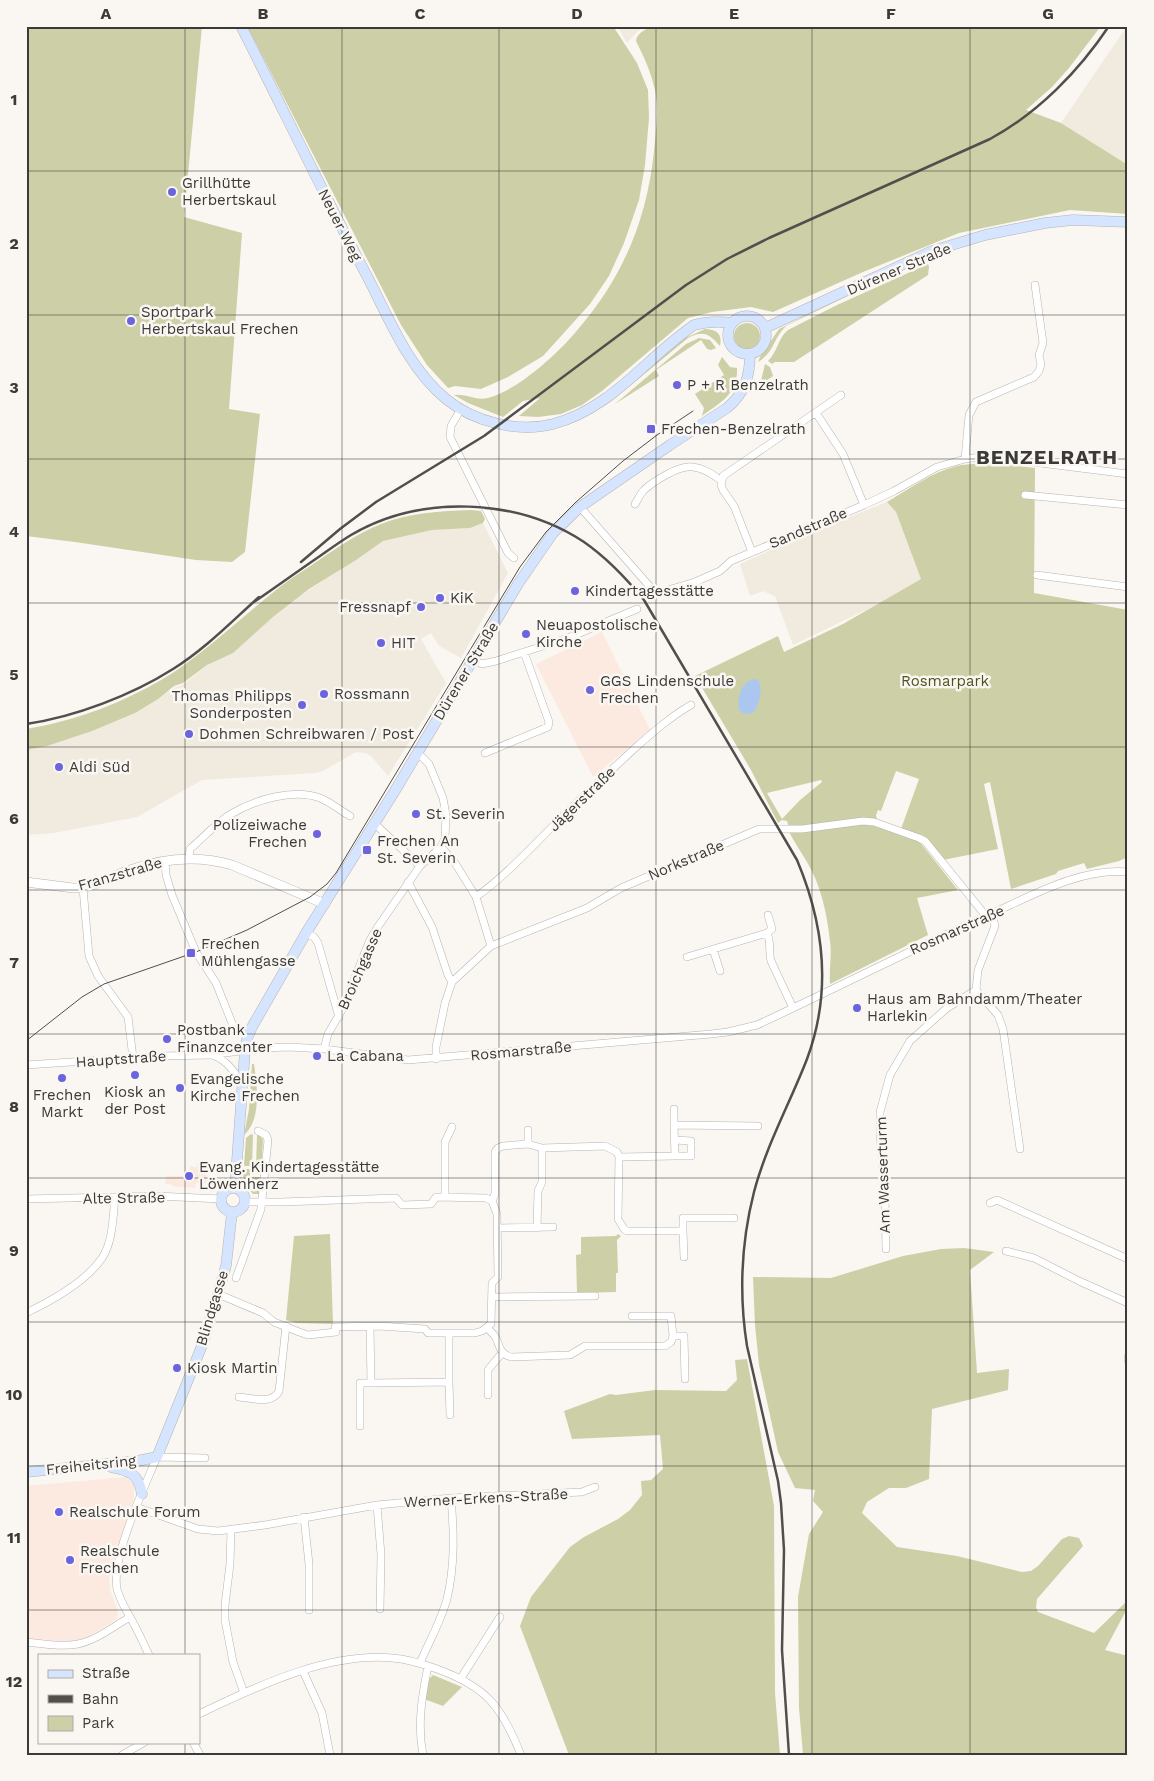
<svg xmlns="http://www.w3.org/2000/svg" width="1154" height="1781" viewBox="0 0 1154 1781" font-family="'Work Sans',sans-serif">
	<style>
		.built { fill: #f0eadf }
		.education { fill: #fce9e0 }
		.green { fill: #cdcfa6; fill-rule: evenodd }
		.water { fill: #abc7ef }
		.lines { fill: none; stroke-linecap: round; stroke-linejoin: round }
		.minor-casing { stroke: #b6b3af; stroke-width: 8 }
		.tertiary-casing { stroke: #b6b3af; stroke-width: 10 }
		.secondary-casing { stroke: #b6b3af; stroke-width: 11 }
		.minor { stroke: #fff; stroke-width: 7 }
		.tertiary { stroke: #fff; stroke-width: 9 }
		.secondary { stroke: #d6e5ff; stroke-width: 10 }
		.tram { stroke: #504f4c; stroke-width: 1 }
		.rail { stroke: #504f4c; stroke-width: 2.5 }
		.grid { fill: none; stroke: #3b3a38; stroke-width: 1; stroke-opacity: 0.55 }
		.poi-dot { fill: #6b64de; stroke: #faf7f2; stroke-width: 2 }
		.labels { text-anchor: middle; stroke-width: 5; stroke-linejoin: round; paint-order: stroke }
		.poi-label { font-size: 15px; fill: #3b3a38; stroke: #faf7f2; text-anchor: start }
		.street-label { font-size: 15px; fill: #3b3a38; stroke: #faf7f2 }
		.park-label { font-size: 15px; fill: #51521b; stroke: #faf7f2 }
		.district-label { font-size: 20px; font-weight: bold; letter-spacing: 1px; fill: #3b3a38; stroke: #faf7f2 }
		.neatline { fill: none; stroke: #3b3a38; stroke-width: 2 }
		.grid-label { font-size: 16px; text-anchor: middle; font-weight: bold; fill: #3b3a38 }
	</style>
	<rect width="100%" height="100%" fill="#faf7f2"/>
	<path class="built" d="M617,26h28l-8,6 -10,11z
		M1127,26h1v139l-67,-42z
		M887,502l9,10 25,67 -47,27 -81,39 -18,-49 -12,-5 -13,5 -10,-32 50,-23z
		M483,523l25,50 -47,85 -22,-12 -8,-13 -10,6 25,44 -58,93 -17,-20 -6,-3 -7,-1 -4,1 -31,18 -8,2 -113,7 -65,37 -83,16 -28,2v-98l69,-16 89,-37 83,-66 116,-77 49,-11 38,-2z"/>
	<path class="education" d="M602,632l48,98 -57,47 -57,-113z
		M197,1163l10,1 -1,20 -10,-1 -1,5 -23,-2 -1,-2h-6l1,-8h23l1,-10 7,1z
		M126,1477l8,8v14l-25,80 1,11 8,22 -1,7 -29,18 -13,4h-17l-32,-3v-152z"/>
	<path class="green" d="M26,26h176l-18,191 58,16 -13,176 31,5 -15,138 -13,10 -36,-2 -121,-18 -49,-6z
		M247,26h366l24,37 11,27 1,28 -4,47 -6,35 -15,43 -15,33 -19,28 -47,52 -35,21 -27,12 -26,-3 -7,2 -21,-23 -26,-40z
		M651,26h450l-32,42 -17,19 -26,23 35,13 67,42v49l-58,-4 -111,23 -96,39 -90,40 -22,-5 -39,5 -24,6 -86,73 -20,14 -21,9 -23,3 -19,-1 21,-18 -17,3 -20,16 -35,-14 -14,-8c12,-2 22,6 34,3 28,-8 57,-34 77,-54 53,-57 81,-116 89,-193 2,-20 5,-41 1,-61 -4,-18 -11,-33 -19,-49 1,-8 9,-11 15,-15z
		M921,261h3l-44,19 -94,46c-13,12 -11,26 -28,36l2,-5 19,-28 100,-50z
		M928,264l1,3 -1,8 -134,87h-19l-3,2 -4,-3c10,-10 10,-23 20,-31l49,-25z
		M734 336a13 13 0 1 1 26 0a13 13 0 1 1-26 0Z
		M705,329c11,0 18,5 15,17 -11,-12 -16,-16 -32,-8l-75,62 -12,8 84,-70z
		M699,338l11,2 6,8 -5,2 -4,-1 -6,-9 -45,30 3,6 -44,28 71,-60z
		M722,357l8,10 7,1c1,26 -17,35 -35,48l2,-8 -9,-14 29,-19 -6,-10z
		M765,364l5,3 3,9 -13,9z
		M997,463l38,5 -1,125 94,17v247l-9,4 -32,8 -3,-6 -26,8 -2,3 -45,15 -21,-107 -6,2 14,65 -55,11 -18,-22 -24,-9 18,-50 -23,-8 -15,40 -3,-1 -2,5 1,5 -88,7 -2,-6 -5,-1 -4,3 -27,-53 -56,-94 83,-40 6,16 59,-28 78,-45 -25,-67 -9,-10c22,-13 45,-30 70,-36 13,-3 26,-2 40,-3zM821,780l1,2 -22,18 -18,19 -15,-26z
		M471,510l10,1 4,8 -2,4 -13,5 -38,2 -49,11 -27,19 -47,29 -35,27 -41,37 -26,12 -24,18 -9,3 -16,13 -23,14 -43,18 -45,15 -21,4v-21c50,-8 102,-28 145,-55 39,-26 73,-59 110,-88 13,-10 27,-18 41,-28 19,-13 37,-25 59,-34 28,-11 59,-13 90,-14z
		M861,824l19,3 39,14 39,49 -41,8 11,37 -98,49c-1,-15 2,-29 0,-43 -3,-27 -9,-56 -23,-79 -6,-10 -12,-19 -18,-30z
		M252,1064h2c3,21 8,55 -10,71l5,-26z
		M251,1134l2,1 -1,31h-8l2,-28z
		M257,1135h3l3,5 -2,34h-3v-6h-2z
		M243,1169h7v8h11l-2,17h-6c-8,-9 -10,-13 -10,-25z
		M330,1234l3,90 -37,-1 -10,-3 8,-84z
		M618,1234l3,2 -4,4 1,33h-2v19l-39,1 -1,-38 5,-1v-17l35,-1z
		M964,1248l30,4 -24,18 7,103 32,-4 -1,21 -76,19 -3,70 -23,9h-17l-22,14 -5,11 35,34 60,9 65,16 9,-1 7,-5 24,-27 7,-3 10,2 4,8 -46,53 -1,8 2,5 56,21 34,-33v7l-23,43 23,6v99h-325l-4,-47 -1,-111 11,-63 14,-22 -10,-11 2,-11 -20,-2 -17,-36 -19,-87 -4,-40 -2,-48 78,1 72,-22 38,-7z
		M747,1359l27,147 1,187 5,62h-211l-49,-129 11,-29 39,-50 14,-10 34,-18 12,-9 12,-15 -1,-14 10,-1 12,-11 -3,-34 -88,4 -8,-28 46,-17 6,1 39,-5 71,1 11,-11 -2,-20z
		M433,1675l29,12 -19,19 -19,-7 5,-20z"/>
	<path class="water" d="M755,679l4,2c3,10 1,23 -6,32l-9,1 -5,-4c-2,-12 2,-29 16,-31z"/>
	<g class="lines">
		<g class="minor-casing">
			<path id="minor" d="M461,409l-10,17 -1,11 58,116 6,5
				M816,413l27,41 21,51
				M965,459l4,-44 7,-13 58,-25 5,-6 2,-7 -2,-9 4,-12 -8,-58
				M1025,495l103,10
				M635,504c3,-4 5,-10 9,-14 10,-9 35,-25 49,-23 11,1 20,8 29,14
				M580,507l72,82 9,3 34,-10 25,-11 11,-10 133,-56 30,-14 43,-24 28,-8 15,-2 20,1 128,16
				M752,552l-18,-46 -11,-16 -2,-5 2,-9 118,-81
				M1037,575l91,12
				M472,660l10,4 14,-3 72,-23 69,-29
				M485,753l63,-26 1,-5 -25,-70
				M375,824l45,42
				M441,847l14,16 21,34 15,49
				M189,858l1,-9c13,-11 26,-26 41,-35 24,-14 62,-26 89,-16 10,4 20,12 30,18
				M165,861l1,14 6,20 24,57 20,31 20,50
				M408,882l24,45 16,48 4,7
				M83,888l6,68 9,20 30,41 5,41
				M476,897c29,-21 52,-46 78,-72 26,-26 53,-51 80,-76 18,-16 36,-32 57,-44
				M306,933l8,4 4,6 21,74
				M767,933c5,12 1,18 4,28l22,47
				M713,949l7,22
				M687,957l80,-24 5,-4 -4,-14
				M976,990l22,25 5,14 17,120
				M324,1049l4,-15 15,-26 26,-66 8,-14 43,-62 21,-19 4,-9 1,-23 -3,-17 -14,-34 -11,-11
				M212,1055c15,5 23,17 30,30
				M436,1059v-12l9,-44 7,-21 39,-36 96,-38 34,-20 138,-59h43l61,-8 11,1 45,16 6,3 61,75
				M26,1065l135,-9 49,-1 53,-7 26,-1 35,2 84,11 303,-26 17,-2 29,-7c78,-36 155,-76 234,-111 42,-19 89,-46 137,-42
				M674,1109v16
				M528,1130v14
				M675,1140l16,1v15h-16
				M619,1157l-1,62 6,10 3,2h56v-13h51
				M445,1197v-55l7,-15
				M26,1199l130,-3 65,3
				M492,1201l3,-7v-42l3,-4 5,-2 25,-2 14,4 63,-2 12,6 2,5 56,-1 -1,-31 84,1
				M990,1203l7,-3 131,59
				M498,1228l55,-1
				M537,1228l1,-37 4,-9v-34
				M683,1231l1,26
				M886,1249l-1,-52 -5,-64v-21l10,-37 20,-34 37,-33 29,-18 2,-20 17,-44 -3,-12
				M1006,1251l28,7 45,23 49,22
				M236,1278l25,-69 7,-69 -2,-5 -8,-4
				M218,1294l45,19 11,9 25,10 9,3 28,-3 -1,-5 44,-1 46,3 3,4h47l7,-2 9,-7 1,-41 6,-6 -1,-63 -5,-13 -6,-3 -50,-1 -5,7 -29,1 -6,-7 -115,4h-36
				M492,1297l103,-1
				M26,1313c25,-12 60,-31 76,-55 11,-16 11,-42 13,-61
				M370,1326l1,57 78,-1v-48
				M487,1328c3,3 7,6 9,10 4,9 4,16 15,19l59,-2 15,-9h80l6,-4 2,-6 -2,-20h-39
				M673,1336h11l1,43
				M1128,1357v3
				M449,1382l1,33
				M488,1395v-25l14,-17
				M239,1397c13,1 33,8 40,-6l7,-65
				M360,1426v-43h11
				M377,1505l4,50 -1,54
				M136,1507l62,22 20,2 47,-6 112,-20 74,-7 131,-6 13,-5
				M304,1517l5,47v46
				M231,1530l-1,34 -5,41v15l8,42 11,31
				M26,1642c17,2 35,5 52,2 19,-4 36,-18 52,-27
				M149,1655c-6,-13 -12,-26 -19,-38 -5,-9 -10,-17 -13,-28 -6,-31 27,-101 40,-132l48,1
				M420,1663c9,-21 21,-42 27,-64 8,-34 7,-67 4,-101
				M303,1671l19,42 8,42
				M461,1678l39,-61
				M199,1714c59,-28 134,-65 202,-55 13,2 24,6 36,10 50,18 65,38 84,86
				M193,1742l7,13
				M122,1755l23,-13
				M423,1755c-6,-30 -1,-59 5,-89"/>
		</g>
		<g class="tertiary-casing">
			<path id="tertiary" d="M26,882l47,6h10c16,-5 31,-12 47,-18 33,-12 68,-15 102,-5l93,39"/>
		</g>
		<g class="secondary-casing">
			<path id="secondary" d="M241,26c42,83 82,167 126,250 22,42 41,92 79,123 28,23 72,34 107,25 58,-15 93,-66 141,-99 14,-4 24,-4 38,-2
				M728 335a19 19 0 1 1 38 0a19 19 0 1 1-38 0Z
				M765,328l167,-77 53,-16 60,-12 28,-3 55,2
				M235,1188l10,-138 2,-11 5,-12 54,-94 90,-144 122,-205 35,-51 27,-26 90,-62 57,-37c17,-14 23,-31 23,-54
				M221 1200a12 12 0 1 1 24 0a12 12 0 1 1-24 0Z
				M111,1467c19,4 27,6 31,27
				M26,1472l111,-11 20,-4 46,-114 23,-77 6,-54"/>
		</g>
		<use href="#minor" class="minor"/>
		<use href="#tertiary" class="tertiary"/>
		<use href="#secondary" class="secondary"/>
		<path class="tram" d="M26,1041l56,-44 22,-13 92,-32 51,-22 63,-33 17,-13 9,-11 184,-306 26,-35 30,-30 47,-41 34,-26 36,-24"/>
		<path class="rail" d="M301,562l39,-33 36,-27 108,-66 202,-151 41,-26 42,-21 221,-99c48,-26 89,-68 119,-113
			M254,602c22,-15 44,-31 66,-46 10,-7 21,-15 31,-21 70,-41 166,-37 233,7 23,16 42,36 60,58l153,260c27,64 35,132 10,199 -17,44 -41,87 -53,133 -13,51 -15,103 -7,154l31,135 3,22 3,47 -2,100 7,105
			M26,724c49,-7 106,-29 147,-55 32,-20 58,-47 86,-72"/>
	</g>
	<path class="grid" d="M185,26v1629M342,26v1729M499,26v1729M656,26v1729M812,26v1729M970,26v1729M26,171h1102M26,315h1102M26,459h1102M26,603h1102M26,747h1102M26,890h1102M26,1034h1102M26,1178h1102M26,1322h1102M26,1466h1102M26,1610h1102M185,1742v13"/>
	<g class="poi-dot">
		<circle cx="172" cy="192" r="5"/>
		<circle cx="131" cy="321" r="5"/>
		<circle cx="677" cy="385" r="5"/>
		<rect x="646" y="424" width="10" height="10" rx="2.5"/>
		<circle cx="575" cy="591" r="5"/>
		<circle cx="440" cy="598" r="5"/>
		<circle cx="421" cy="607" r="5"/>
		<circle cx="526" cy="634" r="5"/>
		<circle cx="381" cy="643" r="5"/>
		<circle cx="590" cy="690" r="5"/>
		<circle cx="324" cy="694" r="5"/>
		<circle cx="302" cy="705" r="5"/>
		<circle cx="189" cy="734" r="5"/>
		<circle cx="59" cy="767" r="5"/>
		<circle cx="416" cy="814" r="5"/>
		<circle cx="317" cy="834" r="5"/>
		<rect x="362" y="845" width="10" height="10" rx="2.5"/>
		<rect x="186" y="948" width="10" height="10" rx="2.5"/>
		<circle cx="857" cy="1008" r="5"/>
		<circle cx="167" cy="1039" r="5"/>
		<circle cx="317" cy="1056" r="5"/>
		<circle cx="135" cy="1075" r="5"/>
		<circle cx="62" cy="1078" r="5"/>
		<circle cx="180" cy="1088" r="5"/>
		<circle cx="189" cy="1176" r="5"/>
		<circle cx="177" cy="1368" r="5"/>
		<circle cx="59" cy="1512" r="5"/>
		<circle cx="70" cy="1560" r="5"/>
	</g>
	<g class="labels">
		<g class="poi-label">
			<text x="182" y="188">Grillhütte<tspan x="182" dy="17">Herbertskaul</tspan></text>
			<text x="141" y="317">Sportpark<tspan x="141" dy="17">Herbertskaul Frechen</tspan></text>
			<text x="687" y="390">P + R Benzelrath</text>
			<text x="661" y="434">Frechen-Benzelrath</text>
			<text x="585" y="596">Kindertagesstätte</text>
			<text x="450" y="603">KiK</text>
			<text x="411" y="612" text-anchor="end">Fressnapf</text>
			<text x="536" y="630">Neuapostolische<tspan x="536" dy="17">Kirche</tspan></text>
			<text x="391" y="648">HIT</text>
			<text x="600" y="686">GGS Lindenschule<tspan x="600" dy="17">Frechen</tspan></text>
			<text x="334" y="699">Rossmann</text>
			<text x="292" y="701" text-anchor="end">Thomas Philipps<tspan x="292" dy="17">Sonderposten</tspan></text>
			<text x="199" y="739">Dohmen Schreibwaren / Post</text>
			<text x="69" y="772">Aldi Süd</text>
			<text x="426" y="819">St. Severin</text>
			<text x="307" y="830" text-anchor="end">Polizeiwache<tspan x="307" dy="17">Frechen</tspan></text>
			<text x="377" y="846">Frechen An<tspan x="377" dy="17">St. Severin</tspan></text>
			<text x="201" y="949">Frechen<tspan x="201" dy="17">Mühlengasse</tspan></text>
			<text x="867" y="1004">Haus am Bahndamm/Theater<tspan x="867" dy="17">Harlekin</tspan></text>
			<text x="177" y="1035">Postbank<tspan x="177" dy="17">Finanzcenter</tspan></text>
			<text x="327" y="1061">La Cabana</text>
			<text x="190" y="1084">Evangelische<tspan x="190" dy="17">Kirche Frechen</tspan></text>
			<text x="135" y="1097" text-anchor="middle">Kiosk an<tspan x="135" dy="17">der Post</tspan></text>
			<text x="62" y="1100" text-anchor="middle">Frechen<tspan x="62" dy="17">Markt</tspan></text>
			<text x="199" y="1172">Evang. Kindertagesstätte<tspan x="199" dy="17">Löwenherz</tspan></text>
			<text x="187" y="1373">Kiosk Martin</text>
			<text x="69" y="1517">Realschule Forum</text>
			<text x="80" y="1556">Realschule<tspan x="80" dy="17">Frechen</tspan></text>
		</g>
		<g class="street-label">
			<text transform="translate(340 225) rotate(63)" y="5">Neuer Weg</text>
			<text transform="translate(899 269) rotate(-23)" y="5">Dürener Straße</text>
			<text transform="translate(808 528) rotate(-23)" y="5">Sandstraße</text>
			<text transform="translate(466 671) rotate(-59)" y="5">Dürener Straße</text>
			<text transform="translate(582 799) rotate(-44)" y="5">Jägerstraße</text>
			<text transform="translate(686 860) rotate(-23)" y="5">Norkstraße</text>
			<text transform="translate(120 874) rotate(-16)" y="5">Franzstraße</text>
			<text transform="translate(957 930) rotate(-24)" y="5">Rosmarstraße</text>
			<text transform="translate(360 969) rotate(-66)" y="5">Broichgasse</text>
			<text transform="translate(521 1051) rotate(-5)" y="5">Rosmarstraße</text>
			<text transform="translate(121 1059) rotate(-4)" y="5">Hauptstraße</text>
			<text transform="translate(883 1175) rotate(-92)" y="5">Am Wasserturm</text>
			<text transform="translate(124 1198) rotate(-1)" y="5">Alte Straße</text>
			<text transform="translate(212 1308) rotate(-73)" y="5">Blindgasse</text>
			<text transform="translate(91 1465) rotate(-6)" y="5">Freiheitsring</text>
			<text transform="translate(486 1498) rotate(-3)" y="5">Werner-Erkens-Straße</text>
		</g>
		<g class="park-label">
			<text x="945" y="686">Rosmarpark</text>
		</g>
		<g class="district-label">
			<text x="1047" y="464">BENZELRATH</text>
		</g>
	</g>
	<rect width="1154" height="1781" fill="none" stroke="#faf7f2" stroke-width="55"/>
	<rect x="38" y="1654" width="162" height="90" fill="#faf7f2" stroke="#aeaba8"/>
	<rect x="48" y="1670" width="25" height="8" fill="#d6e5ff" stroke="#aeaba8"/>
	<text x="82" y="1678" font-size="15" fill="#3b3a38">Straße</text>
	<rect x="48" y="1695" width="25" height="8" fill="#504f4c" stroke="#aeaba8"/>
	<text x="82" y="1704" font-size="15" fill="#3b3a38">Bahn</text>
	<rect x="48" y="1716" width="25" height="15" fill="#cdcfa6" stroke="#aeaba8"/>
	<text x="82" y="1728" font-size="15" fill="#3b3a38">Park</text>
	<rect x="28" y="28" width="1098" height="1726" class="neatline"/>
	<g class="grid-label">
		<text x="106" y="19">A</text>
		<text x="263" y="19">B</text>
		<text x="420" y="19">C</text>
		<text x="577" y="19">D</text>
		<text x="734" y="19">E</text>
		<text x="891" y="19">F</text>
		<text x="1048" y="19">G</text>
		<text x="14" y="105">1</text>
		<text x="14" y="249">2</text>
		<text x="14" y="393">3</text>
		<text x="14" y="537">4</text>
		<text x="14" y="680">5</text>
		<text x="14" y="824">6</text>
		<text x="14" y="968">7</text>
		<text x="14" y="1112">8</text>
		<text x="14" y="1256">9</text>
		<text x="14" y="1400">10</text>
		<text x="14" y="1543">11</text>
		<text x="14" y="1687">12</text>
	</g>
</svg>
